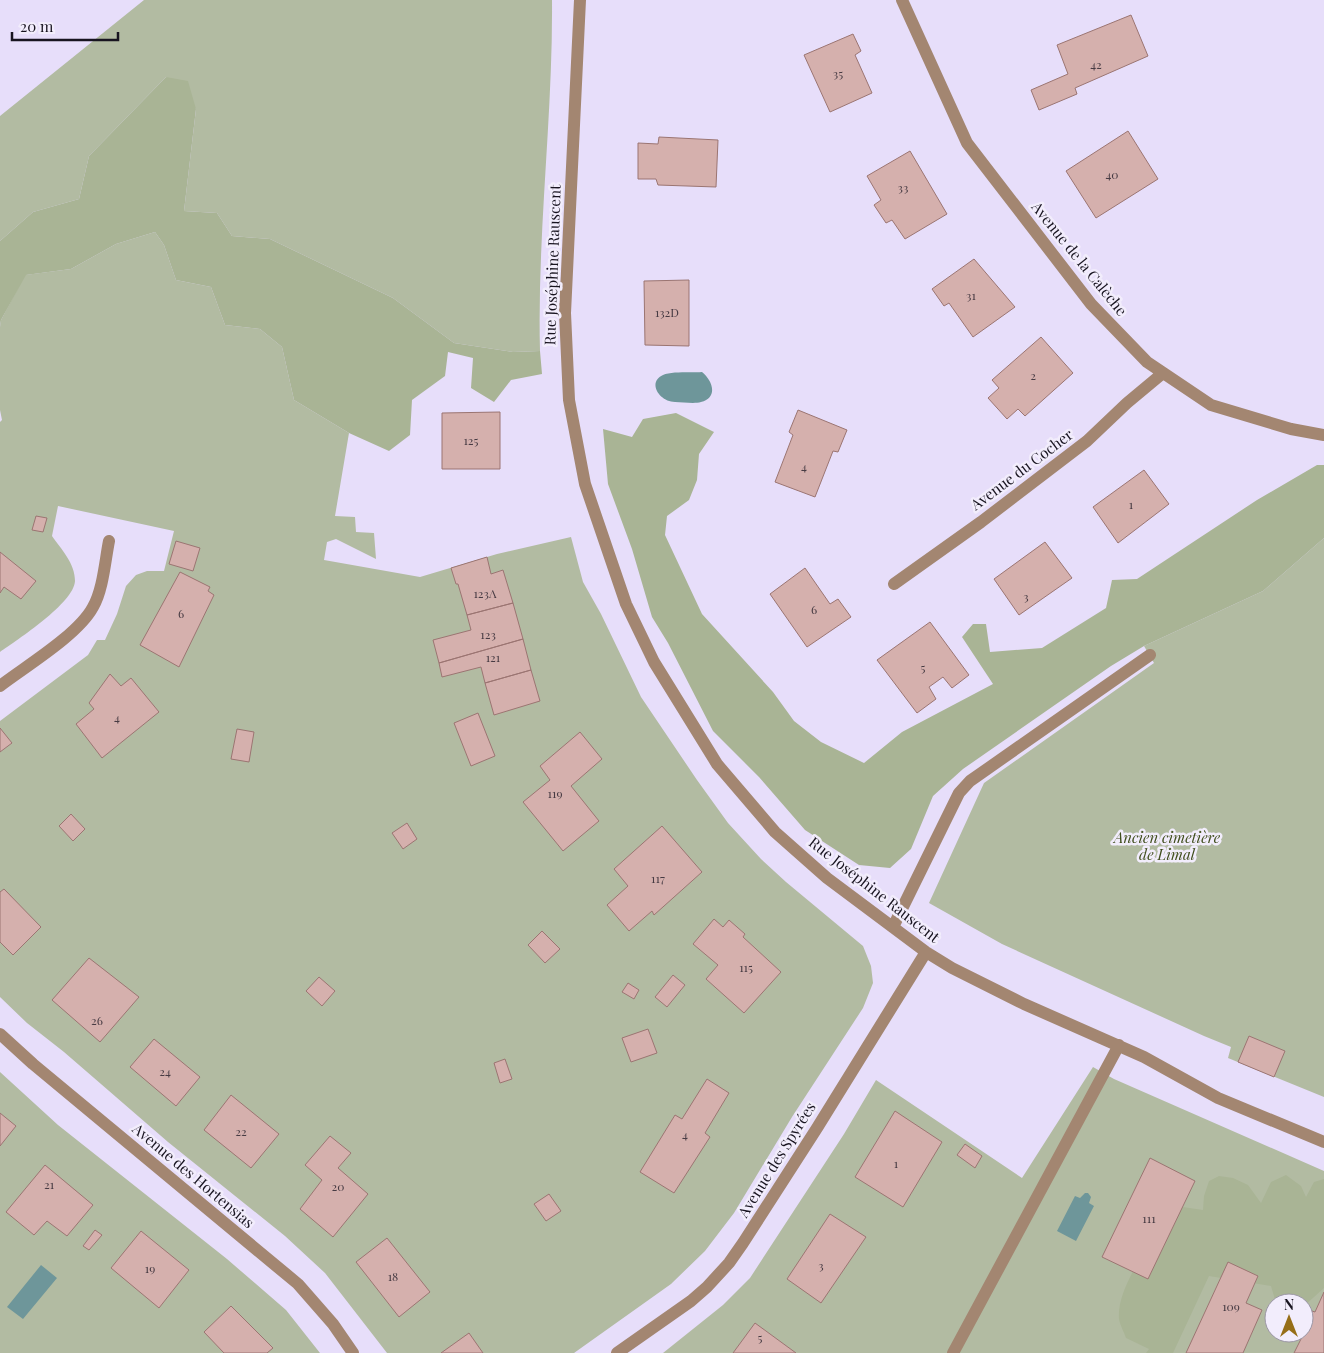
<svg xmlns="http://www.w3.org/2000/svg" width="1324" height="1353" viewBox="0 0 1324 1353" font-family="'Playfair Display',serif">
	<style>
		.green { fill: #b2bba2; fill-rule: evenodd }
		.forest { fill: #a9b495 }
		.water { fill: #6e969a }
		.building { fill: #d5b0ad; stroke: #9b7572 }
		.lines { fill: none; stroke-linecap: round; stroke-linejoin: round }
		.minor { stroke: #a38671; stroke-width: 12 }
		.labels { text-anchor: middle; stroke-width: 5; stroke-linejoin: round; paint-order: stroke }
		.number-label { font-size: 12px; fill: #473b43 }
		.street-label { font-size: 15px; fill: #181420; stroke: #f2edfc }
		.park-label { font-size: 15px; font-style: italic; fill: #404e1d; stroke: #f2edfc }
	</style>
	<rect width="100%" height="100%" fill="#e7defa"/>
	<path class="green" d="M144,0h408c1,117 -15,234 -12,351l-27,1 -59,-9 -61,-45 -123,-59 -38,-3 -15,-23 -33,-2 12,-102 -30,-32 -77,79 -10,43 -46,13 -33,29v-125z
		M155,232l9,13 12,35 35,7 14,38 35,4 22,18 12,53 55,33 -14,83 20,1 1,15 18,1 2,26 -40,-20 -9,3 -3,18 96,17 77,-23 74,-17 12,45 18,32 40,83 56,83 31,43 33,36 25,23 77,64 8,20 2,17 -10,25 -71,109 -58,96 -29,38 -34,33 -97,69h-187l-62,-80 -40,-37 -117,-94 -104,-90 -37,-29 -27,-26v-276l88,-66 9,-15h8l12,-26 9,-28 10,-11 11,-4h17l10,-40 -116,-25 -6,30c9,13 23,27 23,45 -1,22 -58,59 -75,71v-230l2,-2 -2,-10v-83l1,-7 24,-45 46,-6 45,-25z
		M1324,538v559l-96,-39 3,-11 -27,-11 -202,-92 -73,-41 55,-120 170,-120 -10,-17 119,-55z
		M1093,1067l21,12 210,92v182h-661l60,-48 27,-27 94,-144 32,-54 146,98zM1274,1303h30v30h-30z
		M0,1072l58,53 169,134 59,51 34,43h-320z"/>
	<path class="forest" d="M166,77l22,4 8,28 -12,102 33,2 15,23 38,3 123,59 61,45 59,9 27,-1 2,23 -31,6 -17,22 -23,-14 2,-30 -25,-6 -3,24 -33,24 -2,35 -21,16 -40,-18 -55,-33 -12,-53 -22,-18 -35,-4 -14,-38 -35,-7 -12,-35 -9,-13 -39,12 -45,25 -45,6 -25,45 -1,7v-86l33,-29 46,-13 10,-43z
		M676,413l38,19 -15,22 -2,26 -8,20 -22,16 -2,19 37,79 71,78 21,29 27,21 43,21 38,-31 91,-48 -31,-47 11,-13h13l4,28 52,-4 64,-40 6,-28 25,-1 120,-79 60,-35h7v73l-61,53 -119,55 -33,20 -148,103 -30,27 -22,53 -21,19 -31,-3 -54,-35 -46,-53 -46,-46 -45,-88 -16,-26 -20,-68 -24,-65 -5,-55 29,8 11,-18z
		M1286,1175l15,11 5,11 8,-15 10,-3v109l-20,18v-3h-28l-5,-17 -62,-10 -36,77h-27l3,-4 -23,-11c-2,-6 -6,-13 -7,-19 -3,-34 38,-85 57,-113l27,4 1,-14 5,-15 10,-5 14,2 15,7 13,18 10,-21z"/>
	<path class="water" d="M702,372c10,8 17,25 -1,30 -7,2 -18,0 -26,0 -16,0 -28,-20 -12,-27 9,-4 29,-2 39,-3z
		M1085,1193h3l3,4 -2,6 5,3 -18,35 -19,-10 18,-35 5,2z
		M41,1265l16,13 -34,41 -16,-12z"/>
	<path class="building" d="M1131,15l17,41 -73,32 2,6 -38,16 -8,-20 37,-16 -11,-29z
		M853,34l8,17 -6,4 17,38 -42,19 -26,-57z
		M1128,131l30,48 -62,39 -30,-47z
		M659,137l59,3 -2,47 -58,-2 -2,-6h-18v-36l20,1z
		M910,151l37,63 -42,25 -13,-19 -6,3 -12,-18 7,-5 -14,-24z
		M974,259l41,48 -42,30 -24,-34 -5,3 -12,-17z
		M689,280v66l-44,-1 -1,-64z
		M1041,337l32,36 -48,43 -7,-7 -11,10 -19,-21 11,-10 -7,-8z
		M798,410l49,20 -9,22 -5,-1 -18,46 -40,-15 18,-47 -4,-3z
		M500,412v57h-58v-56z
		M1144,470l25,34 -51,39 -25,-36z
		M36,516l11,2 -4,14 -11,-2z
		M176,541l24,7 -7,23 -24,-7z
		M1045,542l27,36 -53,37 -25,-36z
		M0,552l36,29 -15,18 -17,-12 -4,6z
		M487,557l4,17 12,-4 10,33 -46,12 -9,-31h-2l-5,-16z
		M805,568l25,36 8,-5 13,18 -44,30 -37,-53z
		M180,572l30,15 -2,4 6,4 -35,72 -39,-22z
		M513,603l10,36 -84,24 -6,-23 38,-10 -4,-15z
		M930,622l39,53 -17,13 -9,-11 -14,10 7,12 -19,14 -40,-53z
		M523,639l8,31 -46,13 -4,-16 -39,10 -3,-14z
		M531,670l9,31 -46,14 -9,-32z
		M110,674l11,12 10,-8 28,34 -57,46 -26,-34 18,-15 -5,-6z
		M478,713l17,43 -24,10 -17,-43z
		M0,728l12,15 -12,9z
		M237,729l17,3 -5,30 -18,-3z
		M580,732l22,27 -31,27 28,35 -36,30 -40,-49 27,-22 -10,-14z
		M71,814l14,15 -12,12 -14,-15z
		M407,823l10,16 -14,10 -11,-16z
		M662,826l40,46 -48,43 -2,-4 -23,20 -22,-26 21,-19 -14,-17z
		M4,889l37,38 -28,28 -13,-13v-50z
		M714,919l9,8 6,-7 16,14 -2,3 38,35 -37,41 -38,-34 12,-14 -25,-21z
		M542,931l18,18 -15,14 -17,-18z
		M89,958l50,39 -39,45 -48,-42z
		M673,975l12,10 -18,22 -12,-10z
		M319,977l16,14 -13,15 -16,-15z
		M628,983l11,7 -5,9 -12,-7z
		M648,1029l9,24 -26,9 -9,-24z
		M1249,1036l36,15 -11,26 -36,-15z
		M154,1039l46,38 -24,29 -46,-39z
		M505,1059l7,20 -12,4 -6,-20z
		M707,1079l22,14 -24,40 5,4 -36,56 -34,-21 35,-57 7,4z
		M231,1095l48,39 -28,34 -47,-38z
		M895,1111l47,31 -39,65 -48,-30z
		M0,1113l16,13 -16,20z
		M330,1136l21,17 -13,15 30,26 -35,43 -33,-28 22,-29 -17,-15z
		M965,1144l17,12 -7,12 -18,-13z
		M1150,1158l45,23 -47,98 -46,-22z
		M45,1165l48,40 -26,31 -20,-15 -13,14 -28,-23z
		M549,1194l12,17 -15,10 -12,-17z
		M830,1214l36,23 -45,66 -34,-24z
		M95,1230l7,5 -13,15 -6,-4z
		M141,1231l48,39 -30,38 -48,-40z
		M387,1238l43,54 -31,25 -43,-55z
		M1228,1262l30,14 -12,27 16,7 -19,43h-57z
		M1324,1292v61h-30l10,-20 8,-22 3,1z
		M231,1306l42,42 -6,5h-43l-20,-21z
		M755,1323l41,30h-63z
		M469,1333l14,20h-42z"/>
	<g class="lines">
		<path class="minor" d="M580,0l-15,313 4,87 16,84 41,120 28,58 63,102 58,68 52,46 99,74 26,16 72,36 120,53 74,41 106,44
			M902,0l65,143 124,161 56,58 64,43 80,24 33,6
			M894,584l87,-62 106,-81 40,-38 36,-30
			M0,686c26,-20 78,-51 93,-79 10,-17 12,-46 16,-66
			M893,927l66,-134 11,-12 180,-126
			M0,1034l33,30 265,220 35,40 20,29
			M617,1353l74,-52 16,-14 22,-24 14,-20 74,-115 109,-176
			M953,1353l166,-308"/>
	</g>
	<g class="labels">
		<g class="number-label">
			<text x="1096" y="69">42</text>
			<text x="838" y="78">35</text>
			<text x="1112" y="179">40</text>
			<text x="903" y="192">33</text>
			<text x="971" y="300">31</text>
			<text x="667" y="317">132D</text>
			<text x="1033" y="380">2</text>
			<text x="471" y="445">125</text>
			<text x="804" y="471">4</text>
			<text x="1131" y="509">1</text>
			<text x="485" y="598">123A</text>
			<text x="1026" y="601">3</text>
			<text x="814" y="614">6</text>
			<text x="181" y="618">6</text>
			<text x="488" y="639">123</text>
			<text x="493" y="662">121</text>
			<text x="923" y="672">5</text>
			<text x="117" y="722">4</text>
			<text x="555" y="798">119</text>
			<text x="658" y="883">117</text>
			<text x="746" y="972">115</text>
			<text x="97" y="1025">26</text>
			<text x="165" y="1076">24</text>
			<text x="241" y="1136">22</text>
			<text x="685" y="1139">4</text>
			<text x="896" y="1168">1</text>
			<text x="49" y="1189">21</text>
			<text x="338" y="1191">20</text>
			<text x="1149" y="1223">111</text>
			<text x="821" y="1270">3</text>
			<text x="150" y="1273">19</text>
			<text x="393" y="1281">18</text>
			<text x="1231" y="1311">109</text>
			<text x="760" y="1342">5</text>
		</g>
		<g class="street-label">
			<text transform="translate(1079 259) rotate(51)" y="5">Avenue de la Calèche</text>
			<text transform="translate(553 265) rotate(-88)" y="5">Rue Joséphine Rauscent</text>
			<text transform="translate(1022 470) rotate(-37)" y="5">Avenue du Cocher</text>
			<text transform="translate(874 890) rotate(38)" y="5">Rue Joséphine Rauscent</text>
			<text transform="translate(777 1160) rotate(-58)" y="5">Avenue des Spyrées</text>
			<text transform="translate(193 1176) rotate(40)" y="5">Avenue des Hortensias</text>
		</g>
		<g class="park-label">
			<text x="1167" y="843">Ancien cimetière<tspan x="1167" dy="17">de Limal</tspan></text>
		</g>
	</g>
	<g transform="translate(1289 1318)"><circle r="24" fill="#f2edfc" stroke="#9b96a4"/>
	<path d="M0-4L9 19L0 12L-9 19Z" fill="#966e18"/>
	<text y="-8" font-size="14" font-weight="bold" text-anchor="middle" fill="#181420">N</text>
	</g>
	<path d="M12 32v8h106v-8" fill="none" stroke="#181420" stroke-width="2.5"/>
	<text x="20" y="32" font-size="15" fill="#181420" stroke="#f2edfc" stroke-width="4" paint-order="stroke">20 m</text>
</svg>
